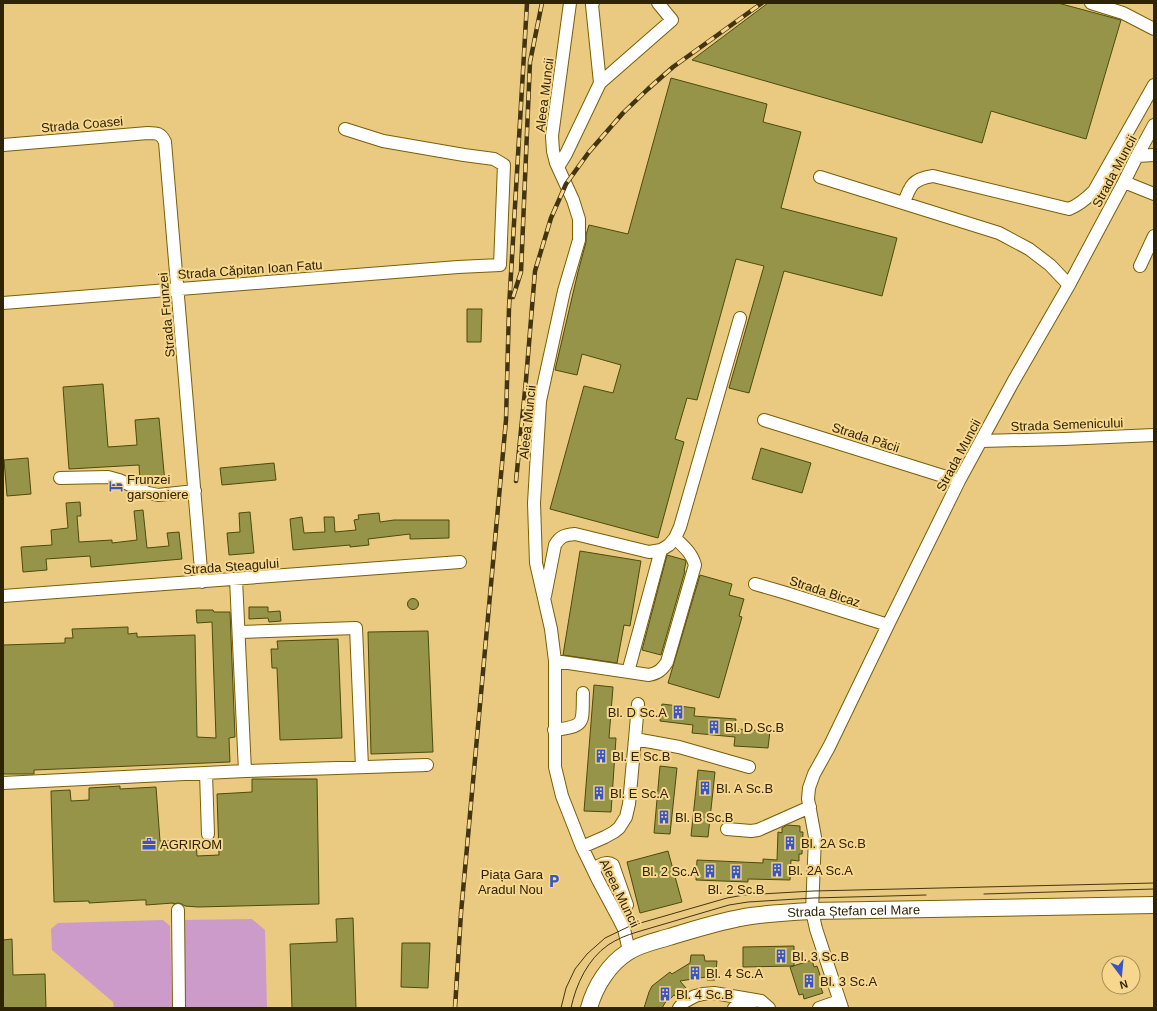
<svg xmlns="http://www.w3.org/2000/svg" width="1157" height="1011" viewBox="0 0 1157 1011" font-family="Helvetica,sans-serif">
	<style>
		.green { fill: #cd9bca }
		.building { fill: #959448; stroke: #4d4b0d }
		.lines { fill: none; stroke-linecap: round; stroke-linejoin: round }
		.minor-casing { stroke: #7a5e07; stroke-width: 14 }
		.major-casing { stroke: #7a5e07; stroke-width: 18 }
		.minor { stroke: #fff; stroke-width: 12 }
		.major { stroke: #fff; stroke-width: 16 }
		.tram { stroke: #433511; stroke-width: 1 }
		.rail-casing { stroke: #433511; stroke-width: 4.5 }
		.rail { stroke: #f6d78d; stroke-width: 3; stroke-dasharray: 9; stroke-linecap: butt }
		.labels { text-anchor: middle; stroke-width: 4; stroke-linejoin: round; paint-order: stroke }
		.street-label { font-size: 13px; fill: #2e2303; stroke: #f6d78d }
		.poi-label { font-size: 13px; fill: #2e2303; stroke: #f6d78d; text-anchor: start }
	</style>
	<rect width="100%" height="100%" fill="#e9ca80"/>
	<path class="green" d="M252,919l13,11 2,78h-83l-1,-88z
		M163,920l7,6 2,82h-58l-1,-6 -61,-52 -1,-21 7,-6z"/>
	<path class="building" d="M768,3h290l63,17 -35,119 -95,-28 -9,32 -290,-83z
		M671,78l96,26 -4,18 38,10 -20,76 116,30 -15,58 -98,-25 -35,122 -20,-5 35,-122 -28,-7 -39,141 -10,-2 -12,41 9,3 -26,96 -108,-29 34,-123 29,7 8,-28 -39,-11 -5,21 -22,-5 23,-98 8,-30v-7l3,-10 39,9z
		M467,309h15l-1,33h-14z
		M103,384l5,63 29,-2 -2,-25 24,-2 6,65 -17,2 -8,-4 -1,-16 -70,4 -6,-82z
		M761,448l50,15 -9,30 -50,-14z
		M28,458l3,36 -24,2 -3,-36z
		M274,463l2,17 -54,5 -2,-17z
		M80,502l1,14h-4l2,26 33,-2v3l25,-3 -3,-29 9,-1 4,38 22,-2 -2,-13 12,-1 3,27 -91,8 -1,-11 -44,3 1,11 -24,2 -2,-25 31,-2 -1,-15 17,-2 -2,-25z
		M250,512l4,41 -25,2 -2,-22 13,-1 -1,-19z
		M379,513l1,9 14,-2h55v18l-39,1v-5l-42,5 1,6 -19,2v-2l-57,5 -3,-31 12,-2 2,16 21,-1 -1,-15h10l1,15 21,-2 -2,-10 5,-1 -1,-4z
		M580,551l61,10 -11,65 -6,-1 -7,38 -54,-8z
		M667,555l18,5 1,2 -2,9h1l-24,84 -19,-5z
		M700,575l32,9 -3,11 15,4 -5,17 3,1 -23,81 -51,-15z
		M407.5 604a5.5 5.5 0 1 1 11 0a5.5 5.5 0 1 1-11 0Z
		M249,607h19v5l12,-1 1,10 -12,1 -1,-4 -19,1z
		M196,610h17l1,2h16l5,125 -6,1 1,24 -196,8v4h-31v-129l62,-2v-5h8l-1,-9 56,-2v7l9,-1v4l58,-2 2,102 19,1 -4,-116 -15,1z
		M428,631l5,121 -62,2 -3,-122z
		M338,639l4,99 -62,2 -3,-72h-5l-1,-19h7l-1,-8z
		M594,685l19,2 -4,51h7l-5,74 -27,-1z
		M662,704l33,4 -1,8 42,3 -1,10 35,2 -2,17 -34,-2 1,-9 -43,-4 1,-8 -33,-4z
		M660,766l17,2 -7,66 -16,-1z
		M698,770l17,2 -7,65 -17,-1z
		M252,779h65l2,125 -121,3 -13,-1 -3,-2 -4,-1 -5,1v-1l-27,2v-5h-5l-52,3v-2l-35,1 -3,-111 19,-1 1,11 18,-1v-12l31,-2v3l36,-2 4,54 36,-1 1,16 22,-1 -2,-61 35,-2z
		M787,825l13,1v6h3l-1,22h-3v7l-8,-1 -1,20 -42,-1v3l-52,-2 1,-20 66,3v-4l14,1 1,-28 4,1v-5z
		M668,851l14,51 -42,11 -13,-51z
		M353,918l3,90h-64l-2,-64 47,-2 -1,-23z
		M12,939l1,36 32,-1 1,34h-43v-68z
		M402,943h28l-2,45 -27,-1z
		M794,946v20l-51,1v-20z
		M691,955h13l1,6h12l-2,19h-8l-1,-3 -26,4 6,7 -10,8 -2,-1 -4,4 -2,-1 -6,10h-18l5,-16 3,-6 18,-14 2,2 18,-11z
		M812,960l2,7 3,-1 7,21 -3,1 2,5 -19,6 -1,-5 -4,1 -9,-28z"/>
	<g class="lines">
		<g class="minor-casing">
			<path id="minor" d="M570,3l-18,133 1,15 3,12 17,37 6,19v21l-15,51 -24,110 -6,102 2,60 15,66 4,32v106l7,29 20,51 16,33 22,41 4,8 5,22
				M593,3l-1,2 8,78
				M1091,3l32,10 31,16
				M3,145l145,-12c9,0 13,0 17,9l37,440
				M1137,156l17,-1
				M558,167l8,-13 34,-71 72,-63 -14,-17
				M820,177l179,56 30,16 21,16 19,20
				M1124,182l30,12
				M904,203c6,-18 9,-24 29,-27l136,33c10,-4 17,-10 25,-18l60,-106
				M1140,266l14,-30
				M3,303l455,-36 42,-2 4,-100 -10,-6 -30,-4 -81,-14 -38,-12
				M764,420l195,61
				M981,441l83,-2 90,-4
				M60,478l48,-1 11,3 29,13 10,2 37,-4
				M236,579l9,192
				M755,584l31,9 102,32
				M3,596l457,-34
				M545,596l10,-51c5,-9 10,-10 20,-11l74,18 12,-2 8,-5 6,-7 5,-11 60,-209
				M239,632l117,-4 6,139
				M555,661l94,14c9,-2 13,-5 18,-13l28,-97c-3,-12 -11,-18 -20,-27
				M628,672l33,-122
				M554,730c33,-4 28,-7 29,-37
				M635,739l3,-35
				M206,773l2,61
				M3,783l242,-12 182,-6
				M727,829l24,2 7,-1 52,-23
				M582,847l23,-10 9,-5 5,-4 7,-11 3,-13 6,-65 44,8 70,20
				M593,869c6,-3 13,-9 20,-4l14,40
				M178,910l1,98
				M679,1008l5,-6 11,-6 8,-2 11,-1 47,8 8,7
				M734,1008l20,-7
				M819,1008l20,-7
				M842,1008l-26,-79 -4,-18 3,-74 -7,-38 1,-11 5,-14 15,-27 59,-122 71,-144 54,-99 56,-97 55,-103 13,-26 17,-31"/>
		</g>
		<g class="major-casing">
			<g id="major">
				<path id="s1" d="M589,1008c6,-22 20,-44 39,-56 12,-8 28,-11 41,-15 27,-8 54,-17 82,-21 21,-3 41,-4 61,-5l342,-6"/>
			</g>
		</g>
		<use href="#minor" class="minor"/>
		<use href="#major" class="major"/>
		<path class="tram" d="M984,894l170,-5
			M561,1008l5,-20 9,-19 12,-15 18,-16 25,-12 97,-28 17,-3 69,-4 341,-8
			M571,1008c5,-24 17,-49 37,-63 9,-6 19,-10 29,-13l92,-27 19,-3 65,-4 113,-3"/>
		<g class="rail-casing">
			<path id="rail" d="M513,297l8,-25 9,-210 12,-59
				M516,481l10,-101 9,-109 16,-53 15,-34 23,-32 34,-39 25,-24 25,-22 89,-64
				M455,1008l6,-95 45,-493 3,-112 18,-305"/>
		</g>
		<use href="#rail" class="rail"/>
	</g>
	<defs>
		<g id="hotel-bare" transform="scale(1.08)"><path d="M-6-4.5h1.5V1H6V5H4.5V3h-9V5H-6ZM-4 0a1.8 1.8 0 1 1 3.6 0ZM.5 0V-2.5h3Q6-2.5 6 0Z" fill="#3755c6" stroke="#f6d78d" stroke-width="2.5" paint-order="stroke"/></g>
		<g id="building-bare" transform="scale(1.08)"><path d="M-4-6H4V6H1V3H-1V6H-4ZM-2.5-4.3h1.7v1.8h-1.7ZM.8-4.3h1.7v1.8H.8ZM-2.5-1h1.7V.8h-1.7ZM.8-1h1.7V.8H.8Z" fill="#3755c6" stroke="#f6d78d" stroke-width="2.5" paint-order="stroke"/></g>
		<g id="office-bare" transform="scale(1.08)"><path d="M-6-3h4V-5.5h4V-3h4V5H-6ZM-1-4.5V-3h2v-1.5ZM-6 0V1H6V0Z" fill="#3755c6" stroke="#f6d78d" stroke-width="2.5" paint-order="stroke"/></g>
		<g id="parking-bare" transform="scale(1.08)"><path d="M-3.5-5.5H1a3.5 3.5 0 0 1 0 7H-1V5.5H-3.5ZM-1-3.4V-.6H.8a1.4 1.4 0 0 0 0-2.8Z" fill="#3755c6" stroke="#f6d78d" stroke-width="2.5" paint-order="stroke"/></g>
	</defs>
	<g fill-rule="evenodd">
		<use href="#hotel-bare" x="116" y="486"/>
		<use href="#building-bare" x="678" y="712"/>
		<use href="#building-bare" x="714" y="727"/>
		<use href="#building-bare" x="601" y="756"/>
		<use href="#building-bare" x="705" y="788"/>
		<use href="#building-bare" x="599" y="793"/>
		<use href="#building-bare" x="664" y="817"/>
		<use href="#building-bare" x="790" y="843"/>
		<use href="#office-bare" x="149" y="844"/>
		<use href="#building-bare" x="777" y="870"/>
		<use href="#building-bare" x="710" y="871"/>
		<use href="#building-bare" x="736" y="872"/>
		<use href="#parking-bare" x="554" y="881"/>
		<use href="#building-bare" x="781" y="956"/>
		<use href="#building-bare" x="695" y="973"/>
		<use href="#building-bare" x="809" y="981"/>
		<use href="#building-bare" x="665" y="994"/>
	</g>
	<g class="labels">
		<g class="street-label">
			<text transform="translate(544 95) rotate(-83)" y="5">Aleea Muncii</text>
			<text transform="translate(82 124) rotate(-5)" y="5">Strada Coasei</text>
			<text transform="translate(1114 171) rotate(-62)" y="5">Strada Muncii</text>
			<text transform="translate(250 269) rotate(-4)" y="5">Strada Căpitan Ioan Fatu</text>
			<text transform="translate(166 315) rotate(-95)" y="5">Strada Frunzei</text>
			<text transform="translate(527 422) rotate(-84)" y="5">Aleea Muncii</text>
			<text transform="translate(1067 424) rotate(-2)" y="5">Strada Semenicului</text>
			<text transform="translate(866 437) rotate(18)" y="5">Strada Păcii</text>
			<text transform="translate(958 455) rotate(-62)" y="5">Strada Muncii</text>
			<text transform="translate(231 566) rotate(-4)" y="5">Strada Steagului</text>
			<text transform="translate(825 591) rotate(18)" y="5">Strada Bicaz</text>
			<text transform="translate(620 893) rotate(64)" y="5">Aleea Muncii</text>
			<text dy="5" stroke="none"><textPath href="#s1" startOffset="301">Strada Ștefan cel Mare</textPath></text>
		</g>
		<g class="poi-label">
			<text x="127" y="484">Frunzei<tspan x="127" dy="15">garsoniere</tspan></text>
			<text x="667" y="717" text-anchor="end">Bl. D Sc.A</text>
			<text x="725" y="732">Bl. D Sc.B</text>
			<text x="612" y="761">Bl. E Sc.B</text>
			<text x="716" y="793">Bl. A Sc.B</text>
			<text x="610" y="798">Bl. E Sc.A</text>
			<text x="675" y="822">Bl. B Sc.B</text>
			<text x="801" y="848">Bl. 2A Sc.B</text>
			<text x="160" y="849">AGRIROM</text>
			<text x="788" y="875">Bl. 2A Sc.A</text>
			<text x="699" y="876" text-anchor="end">Bl. 2 Sc.A</text>
			<text x="543" y="879" text-anchor="end">Piața Gara<tspan x="543" dy="15">Aradul Nou</tspan></text>
			<text x="736" y="894" text-anchor="middle">Bl. 2 Sc.B</text>
			<text x="792" y="961">Bl. 3 Sc.B</text>
			<text x="706" y="978">Bl. 4 Sc.A</text>
			<text x="820" y="986">Bl. 3 Sc.A</text>
			<text x="676" y="999">Bl. 4 Sc.B</text>
		</g>
	</g>
	<rect width="1157" height="1011" fill="none" stroke="#2e2303" stroke-width="8"/>
	<g transform="translate(1121 975) rotate(164)"><circle r="19" fill="#f6d78d" stroke="#a68f56"/>
	<path d="M0-3L7 15L0 10L-7 15Z" fill="#3755c6"/>
	<text y="-6" font-size="11" font-weight="bold" text-anchor="middle" fill="#2e2303">N</text>
	</g>
</svg>
